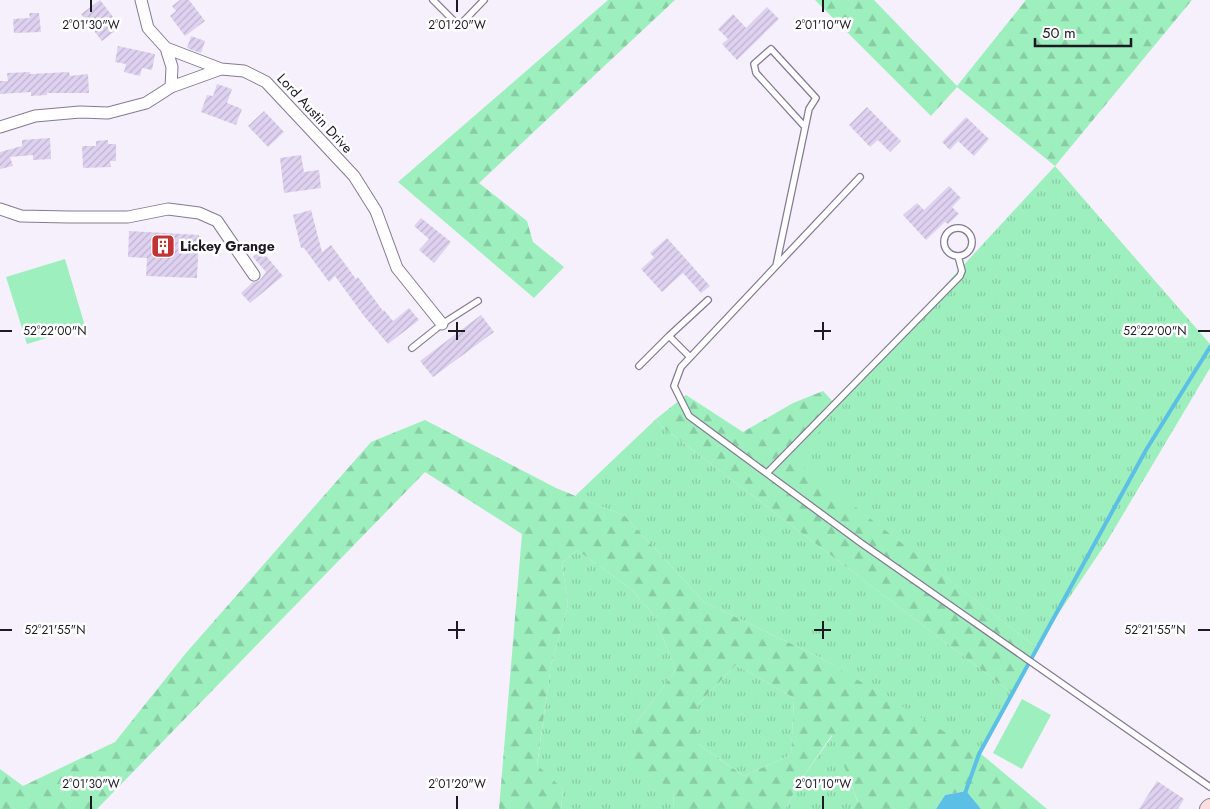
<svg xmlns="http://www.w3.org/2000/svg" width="1210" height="809" viewBox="0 0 1210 809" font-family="Jost,sans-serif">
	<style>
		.grass { fill: url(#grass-tufts) }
		.forest { fill: url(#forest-firs); fill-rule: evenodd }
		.garden { fill: #9eefbe }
		.water { fill: #5cc0e6 }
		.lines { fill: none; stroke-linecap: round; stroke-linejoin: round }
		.stream { stroke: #5cc0e6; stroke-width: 4 }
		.building { fill: url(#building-hatch) }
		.lane-casing { stroke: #857a95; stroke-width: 8 }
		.street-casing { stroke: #857a95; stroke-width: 13 }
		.secondary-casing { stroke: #857a95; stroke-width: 18 }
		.lane { stroke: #fff; stroke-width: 5.5 }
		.street { stroke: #fff; stroke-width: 11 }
		.secondary { stroke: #fedede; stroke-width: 16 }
		.ticks { fill: none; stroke: #1e1a24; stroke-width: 2 }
		.labels { text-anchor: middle; stroke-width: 5; stroke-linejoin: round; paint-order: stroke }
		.street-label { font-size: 14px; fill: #1e1a24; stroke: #fff }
		.poi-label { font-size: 14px; font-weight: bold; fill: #1e1a24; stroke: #fff; text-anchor: start }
		.ticks-label { font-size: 12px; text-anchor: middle; fill: #1e1a24; stroke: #fff; stroke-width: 5; stroke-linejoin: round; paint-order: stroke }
	</style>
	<defs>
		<pattern id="grass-tufts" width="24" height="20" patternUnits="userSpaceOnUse" patternTransform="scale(1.25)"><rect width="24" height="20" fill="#9eefbe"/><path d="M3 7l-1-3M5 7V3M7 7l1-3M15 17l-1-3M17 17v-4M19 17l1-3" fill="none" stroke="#88cca3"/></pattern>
		<pattern id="forest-firs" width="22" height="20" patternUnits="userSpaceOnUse" patternTransform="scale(1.25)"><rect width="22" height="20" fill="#9eefbe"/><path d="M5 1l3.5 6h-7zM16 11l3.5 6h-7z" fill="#88cca3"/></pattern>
		<pattern id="building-hatch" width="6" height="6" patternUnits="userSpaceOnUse" patternTransform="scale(1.25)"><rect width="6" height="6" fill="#ded2f0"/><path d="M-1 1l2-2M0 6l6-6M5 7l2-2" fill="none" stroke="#beb4ce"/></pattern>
	</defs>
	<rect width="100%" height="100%" fill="#f5f0fc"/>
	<path class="grass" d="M1055,166l155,178v24l-104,175 -70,104 -254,-196 130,-130z
		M656,419l5,7 351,267 -33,61 -158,-96 -117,-56 -79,-86 -50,-20z
		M577,550l54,39 22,25 23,56 -40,53 37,68 1,18h-113l2,-20 -26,-23 14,-101 17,-60 -6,-42z
		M736,665l58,33 -3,57 -47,21 -46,-32v-40z
		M833,735l25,68 -7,6h-66l18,-32z"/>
	<path class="forest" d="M608,0h67l-196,183 48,38 6,21 31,25 -30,31 -136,-116z
		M815,0h59l83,86 69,-86h166l-137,166 -98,-79 -26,29z
		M823,391l13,14 -11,21 -33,32 244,189 -24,46 -351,-267 -5,-7 30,-24 57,37 50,-29z
		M425,420l131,68 69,28 79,86 117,56 159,95 67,56h-66l-16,-18 -20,4 -9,14h-85l7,-7 -26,-67 -29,42 -18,32h-111l-1,-18 -42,-31 5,-37 40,-53 -23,-56 -22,-25 -54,-39 -15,13 6,42 -17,60 -14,100 26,24 -2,20h-62l23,-275 -97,-62 -328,337h-97v-40l23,17 92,-44 71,-89 185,-211zM736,665l58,33 -3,57 -47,21 -46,-32v-40z"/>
	<path class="garden" d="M65,259l20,67 -58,18 -21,-67z
		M1022,699l29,16 -29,54 -29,-16z"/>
	<path class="water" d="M966,791l15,18h-45l9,-14z"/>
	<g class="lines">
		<path class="stream" d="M964,796l15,-42 167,-304 64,-103"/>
	</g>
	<path class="building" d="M100,0l14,18 -6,5 7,8 -13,10 -21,-27z
		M180,0h9l16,21 -20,15 -15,-20 6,-5 -4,-5z
		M767,7l12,12 -42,41 -15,-16 6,-5 -10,-10 15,-15 13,14z
		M29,13h10l2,19 -27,1 -1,-14 17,-1z
		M191,36l14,5 -4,12 -14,-5z
		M118,46l37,8 -3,16 -10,-2 -2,8 -16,-4 2,-8 -11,-2z
		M30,72v2l39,-2 1,4 18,-2 1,19h-42v2l-16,1v-4l-31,2v-13h8l-1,-8z
		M217,84l15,5 -5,14 15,6 -6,16 -35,-13 6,-17 6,1z
		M867,107l34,34 -11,11 -12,-12 -8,7 -21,-22z
		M264,111l20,21 -16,15 -20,-21z
		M966,117l23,22 -15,17 -16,-15 -8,9 -8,-8z
		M50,138l1,21 -18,1v-5l-23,2 3,9 -13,3v-17l22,-6v-6z
		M108,140v4h8v17h-6l1,6 -28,1 -1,-22h14v-5z
		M301,155l3,17 15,-2 2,18 -37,5 -4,-35z
		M949,186l12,12 -9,9 7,7 -11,10 -3,-2 -19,18 -23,-25 14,-12 7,7z
		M311,210l11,42 9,-7 25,34 2,-2 25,34 1,-1 9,11 16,-13 10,12 -31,24 -24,-28 -29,-40 -6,6 -25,-34h-3l-8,-33z
		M421,218l30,24 -17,21 -15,-13 10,-11 -15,-13z
		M129,231l70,4 -2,43 -51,-2 1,-18 -19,-1z
		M667,238l43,48 -9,7 -18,-20 -21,19 -21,-23 13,-12 -4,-4z
		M261,250l22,26 -33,27 -9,-10 12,-11 6,-1 7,-9 -13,-15z
		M481,315l13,17 -61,45 -13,-16z
		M1157,781l27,18 -6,10h-39z"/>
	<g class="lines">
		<g class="lane-casing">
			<path id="lane" d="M433,0l26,26 25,-26
				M805,127l-49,-54 -2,-9 17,-15 45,49 -7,11 -33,157 -95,101 -7,19 15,30 172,127 349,244
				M944 242a14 14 0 1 1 28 0a14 14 0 1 1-28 0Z
				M777,265l83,-88
				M412,348l30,-24 36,-23
				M690,357l-21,-21 39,-36
				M639,366l30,-30
				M767,473l193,-197 2,-5 -4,-15"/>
		</g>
		<g class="street-casing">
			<path id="street" d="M141,0l7,28 18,20 6,19 -1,20
				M166,48l55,21
				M0,127l35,-11 45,-4 28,1 38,-10 25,-16 50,-18 23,2 22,11 88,94 22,35 21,57 45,56
				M0,209l21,7 47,1h60l40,-8 31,4 18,8 37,54"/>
		</g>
		<g class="secondary-casing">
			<path id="secondary" d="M1208,809l2,-2"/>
		</g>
		<use href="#lane" class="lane"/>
		<use href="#street" class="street"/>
		<use href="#secondary" class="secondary"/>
	</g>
	<path class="ticks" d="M91,0v12M457,0v12M823,0v12M457,322v18M823,322v18M0,331h12M448,331h17M814,331h17M1198,331h12M457,621v18M823,621v18M0,630h12M448,630h17M814,630h17M1198,630h12M91,796v13M457,796v13M823,796v13"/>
	<defs>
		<g id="building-square" transform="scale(1.25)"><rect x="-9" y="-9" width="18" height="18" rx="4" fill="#c23334" stroke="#fff"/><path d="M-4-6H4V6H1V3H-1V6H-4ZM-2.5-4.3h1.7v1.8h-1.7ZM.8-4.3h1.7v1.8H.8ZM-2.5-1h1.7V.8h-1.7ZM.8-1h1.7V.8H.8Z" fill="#fff"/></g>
	</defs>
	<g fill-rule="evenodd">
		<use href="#building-square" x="163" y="246"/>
	</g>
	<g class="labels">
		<g class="street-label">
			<text transform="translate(315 113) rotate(47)" y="5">Lord Austin Drive</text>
		</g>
		<g class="poi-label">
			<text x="180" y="251">Lickey Grange</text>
		</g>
	</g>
	<g class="ticks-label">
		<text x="91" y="29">2°01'30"W</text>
		<text x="457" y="29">2°01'20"W</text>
		<text x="823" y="29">2°01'10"W</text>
		<text x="55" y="335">52°22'00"N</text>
		<text x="1155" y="335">52°22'00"N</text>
		<text x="55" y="634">52°21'55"N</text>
		<text x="1155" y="634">52°21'55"N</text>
		<text x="91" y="788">2°01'30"W</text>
		<text x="457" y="788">2°01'20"W</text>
		<text x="823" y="788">2°01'10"W</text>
	</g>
	<path d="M1035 38v8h96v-8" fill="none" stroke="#1e1a24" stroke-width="2.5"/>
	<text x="1042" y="38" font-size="15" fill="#1e1a24" stroke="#ffffff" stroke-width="4" paint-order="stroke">50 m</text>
</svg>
